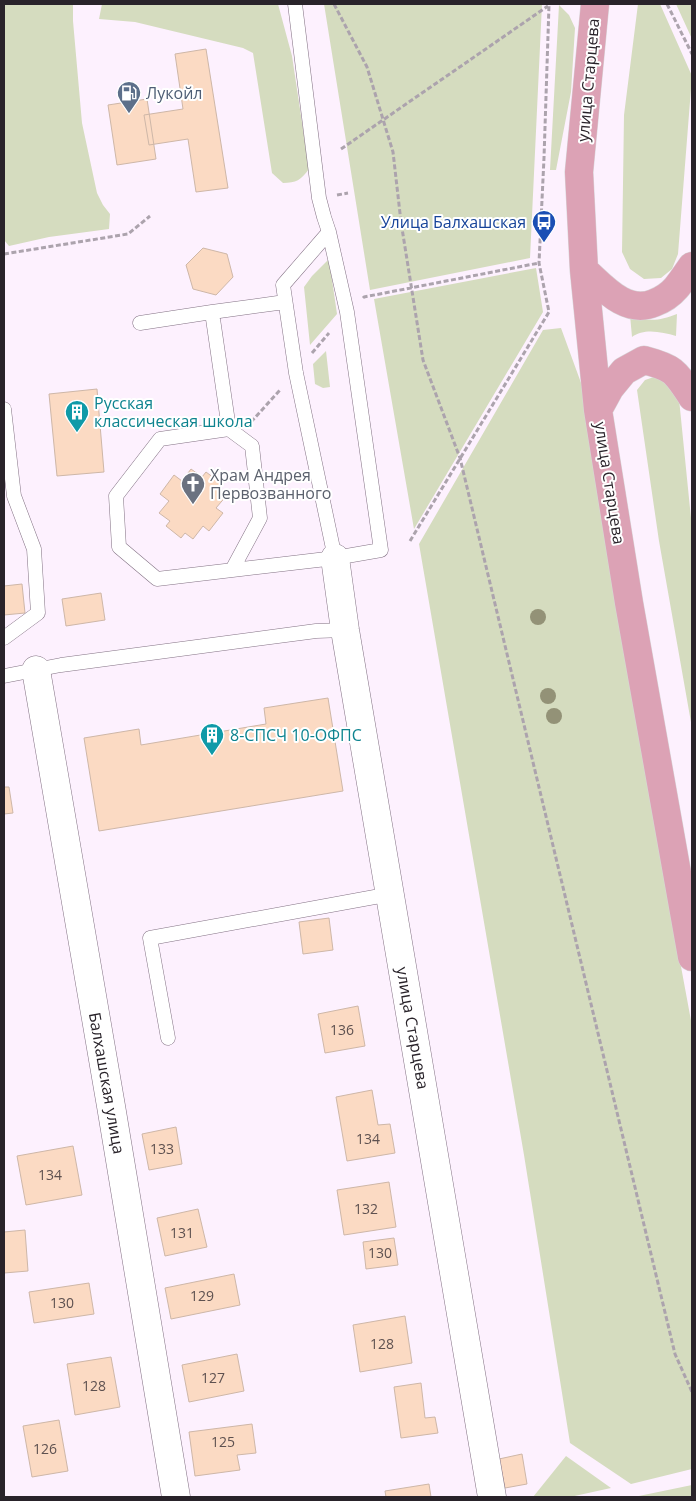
<svg xmlns="http://www.w3.org/2000/svg" width="696" height="1501" viewBox="0 0 696 1501" font-family="'Open Sans',sans-serif">
	<style>
		.green { fill: #d5dcbf }
		.building { fill: #fbdac3; stroke: #ceb7a8 }
		.lines { fill: none; stroke-linecap: round; stroke-linejoin: round }
		.lane-casing { stroke: #837284; stroke-width: 15 }
		.street-casing { stroke: #837284; stroke-width: 29 }
		.primary-casing { stroke: #d8d7d9; stroke-width: 29 }
		.path { stroke: #aca3ad; stroke-width: 3; stroke-dasharray: 5 2.5; stroke-linecap: butt }
		.lane { stroke: #fff; stroke-width: 14 }
		.street { stroke: #fff; stroke-width: 28 }
		.primary { stroke: #dca2b5; stroke-width: 28 }
		.tree { fill: #939277 }
		.labels { text-anchor: middle; stroke-width: 4; stroke-linejoin: round; paint-order: stroke }
		.number-label { font-size: 14px; fill: #5e5150 }
		.street-label { font-size: 16px; fill: #29232a; stroke: #fff }
		.service-label { font-size: 16px; fill: #4e5e75; stroke: #fff; text-anchor: start }
		.transit-label { font-size: 16px; fill: #164399; stroke: #fff; text-anchor: end }
		.culture-label { font-size: 16px; fill: #0d838f; stroke: #fff; text-anchor: start }
		.worship-label { font-size: 16px; fill: #5b616d; stroke: #fff; text-anchor: start }
	</style>
	<rect width="100%" height="100%" fill="#fdf1fe"/>
	<path class="green" d="M4,4h69v17l9,102 15,70 6,12 7,9 -1,15 -60,8 -40,9 -5,-6z
		M102,4h176l14,52 17,113c-8,11 -13,14 -26,14l-11,-10 -19,-120 -10,-5 -108,-26 -36,-3z
		M324,4h218l-12,254 -160,32z
		M638,4h22l32,72 -14,178 -6,15 -11,9 -17,1 -14,-10 -8,-17 2,-137z
		M676,4h16v35z
		M559,5l10,10 6,13 -4,64 -15,78h-6z
		M329,259l8,55 -27,31 -6,-58 8,-11z
		M536,268l7,44 -129,217 -40,-230z
		M677,314l-1,22c-14,-4 -32,-8 -44,1l-2,-22c18,7 29,6 47,-1z
		M561,328l27,74 72,451 32,173v443l-61,15 -61,-41 -46,-288 -105,-611 124,-214z
		M326,351l4,36 -7,1 -8,-4 -2,-20z
		M654,377l12,1 12,11 14,139v200l-33,-187 -22,-151 8,-10z
		M566,1456l45,32 -41,9h-37z
		M692,1485v12h-58z"/>
	<path class="building" d="M206,49l22,139 -32,4 -8,-53 -39,6 -5,-30 39,-6 -8,-55z
		M147,99l9,60 -39,6 -9,-60z
		M203,248l24,6 6,23 -17,18 -23,-6 -7,-24z
		M97,389l7,83 -47,4 -8,-82z
		M191,469l11,8 4,-5 16,12 -4,5 9,6 -11,13 7,5 -14,18 -6,-5 -10,13 -8,-6 -4,5 -15,-12 4,-5 -11,-8 10,-12 -9,-7 14,-19 8,6z
		M22,584l3,29 -21,2v-29z
		M101,593l4,27 -39,6 -4,-27z
		M328,698l15,93 -244,40 -15,-93 55,-9 2,16 125,-21 -2,-16z
		M4,787h5l4,26 -9,1z
		M329,918l4,32 -30,4 -4,-32z
		M358,1006l7,40 -40,7 -7,-39z
		M372,1090l6,35 12,-1 5,29 -48,8 -11,-64z
		M176,1127l6,37 -33,6 -7,-36z
		M73,1146l9,49 -56,10 -9,-49z
		M389,1182l7,45 -52,8 -7,-45z
		M198,1209l9,38 -42,9 -8,-38z
		M25,1230l3,41 -24,2v-41z
		M394,1238l4,27 -32,4 -3,-27z
		M234,1274l6,31 -69,14 -6,-31z
		M89,1283l5,31 -60,9 -5,-31z
		M405,1316l7,47 -52,9 -7,-47z
		M237,1354l7,37 -55,11 -7,-37z
		M111,1357l9,50 -45,8 -8,-51z
		M421,1383l4,35 10,-1 3,16 -37,5 -7,-51z
		M59,1420l9,51 -36,6 -9,-51z
		M252,1424l4,29 -19,2 3,15 -45,6 -6,-44z
		M522,1454l5,30 -22,4 -6,-29z
		M429,1484l2,13h-45l-1,-6z"/>
	<g class="lines">
		<g class="lane-casing">
			<path id="lane" d="M295,4l24,194 5,19 5,15 18,80 34,238 -46,8 -39,-185 -13,-88 46,-53
				M140,323l72,-11
				M4,409l10,87 20,53 4,64 -34,25
				M229,429l-17,-117 73,-10
				M232,570l28,-52 -8,-72 -23,-17 -69,10 -44,57 3,51 38,32 178,-21
				M4,676l57,-11 255,-34 29,-1
				M168,1038l-18,-100 241,-44"/>
		</g>
		<g class="street-casing">
			<path id="street" d="M335,558l10,72 147,867
				M36,670l75,436 65,391"/>
		</g>
		<g class="primary-casing">
			<path id="primary" d="M595,4l-16,168 5,98 14,140 31,193 63,354
				M584,270c19,17 42,45 70,33 8,-3 16,-8 22,-15 6,-7 11,-15 16,-22
				M598,410l12,-22 14,-17 20,-11c30,8 31,11 48,37"/>
		</g>
		<path class="path" d="M334,4l33,63 26,85 8,70 22,138 37,98 215,896 17,38
			M667,4l25,50
			M341,149l207,-143
			M337,195l11,-2
			M4,254l124,-20 22,-18
			M363,298l1,-1 175,-34
			M312,353l17,-20
			M251,422l29,-32
			M410,541l139,-229 -10,-49 5,-105 5,-153"/>
		<use href="#lane" class="lane"/>
		<use href="#street" class="street"/>
		<use href="#primary" class="primary"/>
	</g>
	<g class="tree">
		<circle cx="538" cy="617" r="8"/>
		<circle cx="548" cy="696" r="8"/>
		<circle cx="554" cy="716" r="8"/>
	</g>
	<defs>
		<g id="fuel-pin" transform="scale(1.25)"><path d="M0 17L-7.5 6A9.5 9.5 0 1 1 7.5 6Z" fill="#5c6f8a" stroke="#fff"/><path d="M-5.5-6h7V0h2V4h1.3V-2.5L3-4.5l.8-.8L6-3V5H2.5V1h-1V6h-7ZM-4.2-4.7v3.2H.2V-4.7Z" fill="#fff"/></g>
		<g id="bus-pin" transform="scale(1.25)"><path d="M0 17L-7.5 6A9.5 9.5 0 1 1 7.5 6Z" fill="#1a4fb4" stroke="#fff"/><path d="M-5-6H5V4H4V6H2V4H-2V6H-4V4H-5ZM-3.5-4V0h7V-4ZM-3.5 1.2v1.5H-2V1.2ZM2 1.2v1.5H3.5V1.2Z" fill="#fff"/></g>
		<g id="building-pin" transform="scale(1.25)"><path d="M0 17L-7.5 6A9.5 9.5 0 1 1 7.5 6Z" fill="#0f9aa8" stroke="#fff"/><path d="M-4-6H4V6H1V3H-1V6H-4ZM-2.5-4.3h1.7v1.8h-1.7ZM.8-4.3h1.7v1.8H.8ZM-2.5-1h1.7V.8h-1.7ZM.8-1h1.7V.8H.8Z" fill="#fff"/></g>
		<g id="church-pin" transform="scale(1.25)"><path d="M0 17L-7.5 6A9.5 9.5 0 1 1 7.5 6Z" fill="#6b7280" stroke="#fff"/><path d="M-1.2-6h2.4v3.5h3.3v2.4h-3.3V6h-2.4V-.1h-3.3v-2.4h3.3Z" fill="#fff"/></g>
	</defs>
	<g fill-rule="evenodd">
		<use href="#fuel-pin" x="129" y="93"/>
		<use href="#bus-pin" x="544" y="222"/>
		<use href="#building-pin" x="77" y="412"/>
		<use href="#church-pin" x="193" y="484"/>
		<use href="#building-pin" x="212" y="735"/>
	</g>
	<g class="labels">
		<g class="number-label">
			<text x="342" y="1035">136</text>
			<text x="368" y="1144">134</text>
			<text x="162" y="1154">133</text>
			<text x="50" y="1180">134</text>
			<text x="366" y="1214">132</text>
			<text x="182" y="1238">131</text>
			<text x="380" y="1258">130</text>
			<text x="202" y="1301">129</text>
			<text x="62" y="1308">130</text>
			<text x="382" y="1349">128</text>
			<text x="213" y="1383">127</text>
			<text x="94" y="1391">128</text>
			<text x="223" y="1447">125</text>
			<text x="45" y="1454">126</text>
		</g>
		<g class="street-label">
			<text transform="translate(588 80) rotate(-85)" y="6">улица Старцева</text>
			<text transform="translate(610 483) rotate(81)" y="6">улица Старцева</text>
			<text transform="translate(413 1028) rotate(80)" y="6">улица Старцева</text>
			<text transform="translate(107 1083) rotate(80)" y="6">Балхашская улица</text>
		</g>
		<g class="service-label">
			<text x="146" y="99">Лукойл</text>
		</g>
		<g class="transit-label">
			<text x="526" y="228">Улица Балхашская</text>
		</g>
		<g class="culture-label">
			<text x="94" y="409">Русская<tspan x="94" dy="18">классическая школа</tspan></text>
			<text x="230" y="741">8-СПСЧ 10-ОФПС</text>
		</g>
		<g class="worship-label">
			<text x="210" y="481">Храм Андрея<tspan x="210" dy="18">Первозванного</tspan></text>
		</g>
	</g>
	<rect width="696" height="1501" fill="none" stroke="#29232a" stroke-width="10"/>
</svg>
